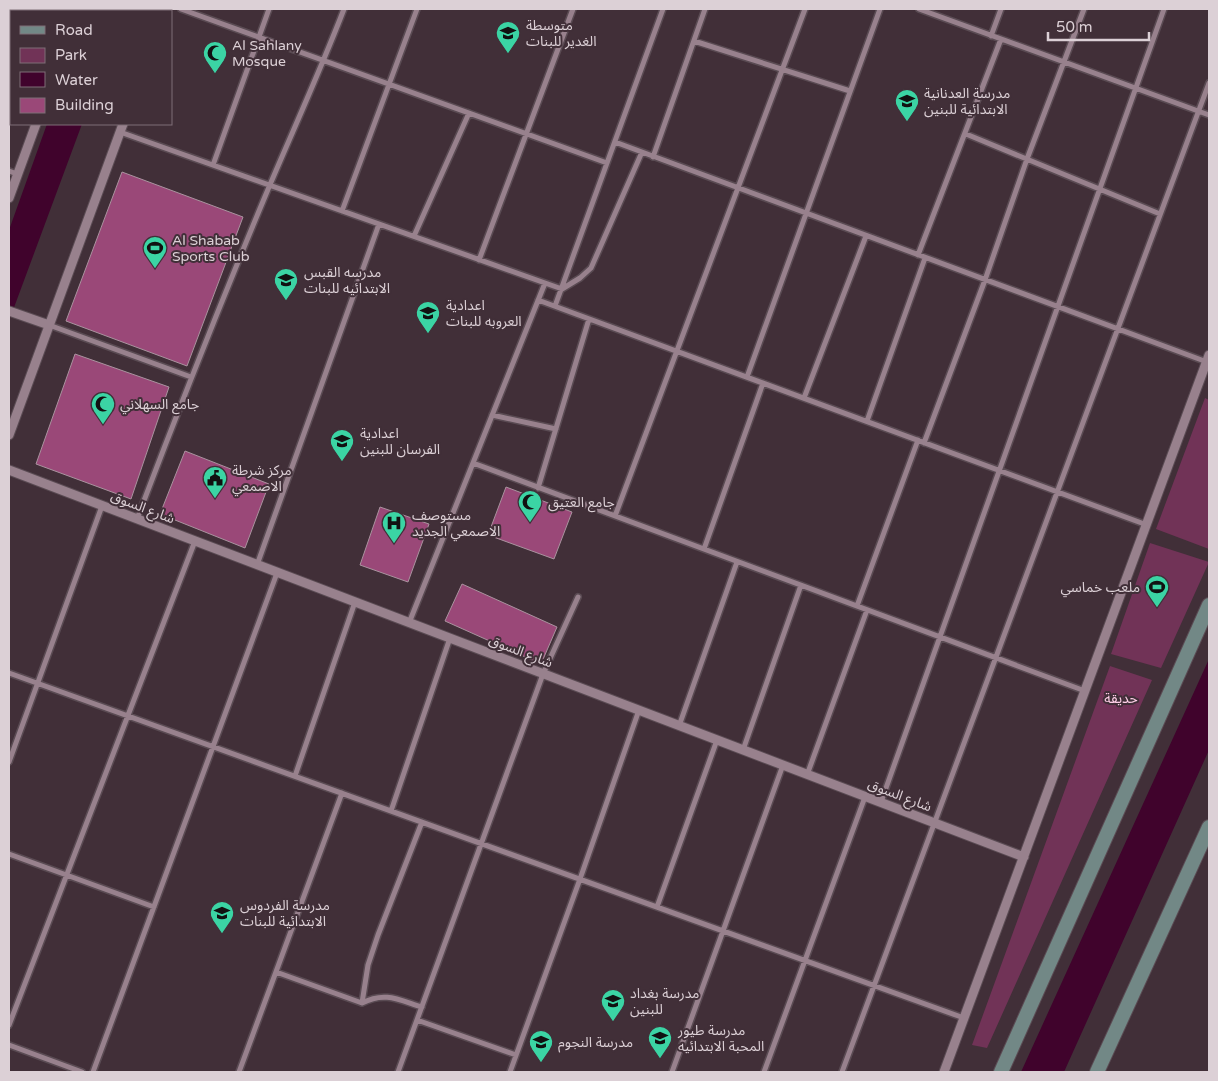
<svg xmlns="http://www.w3.org/2000/svg" width="1218" height="1081" viewBox="0 0 1218 1081" font-family="'Varela Round','Noto Sans Arabic',sans-serif">
	<style>
		.green { fill: #713357 }
		.water { fill: #40032c }
		.building { fill: #9a4878; stroke: #aa939f }
		.lines { fill: none; stroke-linecap: round; stroke-linejoin: round }
		.minor-casing { stroke: #5a4b53; stroke-width: 8 }
		.tertiary-casing { stroke: #5a4b53; stroke-width: 11 }
		.secondary-casing { stroke: #5a4b53; stroke-width: 16 }
		.minor { stroke: #98818d; stroke-width: 5 }
		.tertiary { stroke: #98818d; stroke-width: 9 }
		.secondary { stroke: #728886; stroke-width: 14 }
		.labels { text-anchor: middle; stroke-width: 4; stroke-linejoin: round; paint-order: stroke }
		.poi-label { font-size: 14px; fill: #dcd0d6; stroke: #412f38; text-anchor: start }
		.street-label { font-size: 14px; fill: #dcd0d6; stroke: #412f38 }
		.park-label { font-size: 14px; fill: #ffcfe8; stroke: #412f38 }
	</style>
	<rect width="100%" height="100%" fill="#412f38"/>
	<path class="green" d="M1205,398l4,2v149l-53,-20z
		M1150,543l59,19 -48,106 -50,-14z
		M1110,666l42,14 -165,368 -15,-3z"/>
	<path class="water" d="M47,124h35l-73,197v-91z
		M1209,659v91l-145,322h-43z"/>
	<path class="building" d="M122,172l121,45 -56,149 -121,-45z
		M75,354l94,33 -38,112 -95,-35z
		M185,451l84,33 -24,64 -85,-34z
		M506,487l66,25 -18,47 -66,-24z
		M380,507l49,17 -21,58 -48,-17z
		M462,584l95,43 -16,37 -96,-43z"/>
	<g class="lines">
		<g class="minor-casing">
			<path id="minor" d="M181,9l426,154
				M919,9l290,106
				M991,36l10,-27
				M694,41l156,50
				M9,62l2,1
				M120,132l442,157 18,-11 11,-10 51,-116
				M966,134l194,80
				M615,142l592,220
				M653,157l52,-148
				M213,165l56,-156
				M9,171l8,3
				M342,211l75,-202
				M414,236l55,-123
				M918,255l83,-216
				M479,260l94,-251
				M538,300l609,225
				M555,306l108,-297
				M49,325l142,52
				M747,377l133,-368
				M804,398l62,-162
				M492,415l64,14
				M867,421l58,-163
				M924,443l61,-163 42,-121 57,-150
				M473,463l612,228
				M538,488l51,-169
				M615,516l190,-507
				M137,519c42,-111 86,-222 132,-332 25,-59 52,-118 75,-178
				M704,549l59,-166
				M257,565l122,-341
				M857,606l61,-166
				M409,623l136,-340
				M9,673l955,345
				M679,726l58,-164
				M743,750l58,-165
				M9,762l93,-256
				M807,775l60,-165
				M295,776l60,-174
				M881,802l283,-793
				M391,811l59,-173
				M9,854l145,53
				M657,907l60,-167
				M276,972l86,31c23,-12 37,-3 60,4
				M362,1003l6,-38 10,-30 44,-113
				M417,1020l99,35
				M9,1025l186,-484
				M9,1045l73,27
				M93,1072l184,-499
				M239,1072l103,-279
				M398,1072l145,-398 35,-77
				M510,1072l70,-193 59,-169
				M672,1072l111,-307
				M764,1072l101,-275
				M842,1072l367,-989"/>
		</g>
		<g class="tertiary-casing">
			<path id="tertiary" d="M77,11l1,-2
				M165,11v-2
				M9,198l27,-74
				M9,311l40,14
				M9,435l114,-311
				M9,470l1015,387
				M944,1072l265,-717"/>
		</g>
		<g class="secondary-casing">
			<path id="secondary" d="M1001,1072l208,-467
				M1097,1072l112,-245"/>
		</g>
		<use href="#minor" class="minor"/>
		<use href="#tertiary" class="tertiary"/>
		<use href="#secondary" class="secondary"/>
	</g>
	<defs>
		<g id="school-pin" transform="scale(1.25)"><path d="M0 17L-7.5 6A9.5 9.5 0 1 1 7.5 6Z" fill="#3bd4a4" stroke="#412f38"/><path d="M0-5L7-2L0 1L-7-2ZM-4 1L0 2.5L4 1V4Q0 6-4 4Z" fill="#111"/></g>
		<g id="mosque-pin" transform="scale(1.25)"><path d="M0 17L-7.5 6A9.5 9.5 0 1 1 7.5 6Z" fill="#3bd4a4" stroke="#412f38"/><path d="M3.5-4.9A6 6 0 1 0 3.5 4.9A5 5 0 1 1 3.5-4.9Z" fill="#111"/></g>
		<g id="stadium-pin" transform="scale(1.25)"><path d="M0 17L-7.5 6A9.5 9.5 0 1 1 7.5 6Z" fill="#3bd4a4" stroke="#412f38"/><path d="M0-5a6.5 5 0 1 0 0 10a6.5 5 0 1 0 0-10ZM-3.5-1.8h7v3.6h-7Z" fill="#111"/></g>
		<g id="civic-pin" transform="scale(1.25)"><path d="M0 17L-7.5 6A9.5 9.5 0 1 1 7.5 6Z" fill="#3bd4a4" stroke="#412f38"/><path d="M-.6-6.5H3V-4.5H.6V-3L4-1V1h2V6H-6V1h2V-1L-.6-3ZM-1.2 2.5V6h2.4V2.5Z" fill="#111"/></g>
		<g id="hospital-pin" transform="scale(1.25)"><path d="M0 17L-7.5 6A9.5 9.5 0 1 1 7.5 6Z" fill="#3bd4a4" stroke="#412f38"/><path d="M-5-5h3v3.5h4V-5h3V5h-3V1.5h-4V5h-3Z" fill="#111"/></g>
	</defs>
	<g fill-rule="evenodd">
		<use href="#school-pin" x="508" y="33"/>
		<use href="#mosque-pin" x="215" y="53"/>
		<use href="#school-pin" x="907" y="101"/>
		<use href="#stadium-pin" x="155" y="248"/>
		<use href="#school-pin" x="286" y="280"/>
		<use href="#school-pin" x="428" y="313"/>
		<use href="#mosque-pin" x="103" y="404"/>
		<use href="#school-pin" x="342" y="441"/>
		<use href="#civic-pin" x="215" y="478"/>
		<use href="#mosque-pin" x="530" y="502"/>
		<use href="#hospital-pin" x="394" y="523"/>
		<use href="#stadium-pin" x="1157" y="587"/>
		<use href="#school-pin" x="222" y="913"/>
		<use href="#school-pin" x="613" y="1001"/>
		<use href="#school-pin" x="660" y="1038"/>
		<use href="#school-pin" x="541" y="1042"/>
	</g>
	<g class="labels">
		<g class="poi-label">
			<text x="526" y="30">متوسطة<tspan x="526" dy="16">الغدير للبنات</tspan></text>
			<text x="232" y="50">Al Sahlany<tspan x="232" dy="16">Mosque</tspan></text>
			<text x="924" y="98">مدرسة العدنانية<tspan x="924" dy="16">الابتدائية للبنين</tspan></text>
			<text x="172" y="245">Al Shabab<tspan x="172" dy="16">Sports Club</tspan></text>
			<text x="304" y="277">مدرسه القبس<tspan x="304" dy="16">الابتدائيه للبنات</tspan></text>
			<text x="446" y="310">اعدادية<tspan x="446" dy="16">العروبه للبنات</tspan></text>
			<text x="120" y="409">جامع السهلاني</text>
			<text x="360" y="438">اعدادية<tspan x="360" dy="16">الفرسان للبنين</tspan></text>
			<text x="232" y="475">مركز شرطة<tspan x="232" dy="16">الاصمعي</tspan></text>
			<text x="548" y="507">جامع العتيق</text>
			<text x="412" y="520">مستوصف<tspan x="412" dy="16">الاصمعي الجديد</tspan></text>
			<text x="1140" y="592" text-anchor="end">ملعب خماسي</text>
			<text x="240" y="910">مدرسة الفردوس<tspan x="240" dy="16">الابتدائية للبنات</tspan></text>
			<text x="630" y="998">مدرسة بغداد<tspan x="630" dy="16">للبنين</tspan></text>
			<text x="678" y="1035">مدرسة طيور<tspan x="678" dy="16">المحبة الابتدائيه</tspan></text>
			<text x="558" y="1047">مدرسة النجوم</text>
		</g>
		<g class="street-label">
			<text transform="translate(143 507) rotate(21)" y="5">شارع السوق</text>
			<text transform="translate(521 651) rotate(21)" y="5">شارع السوق</text>
			<text transform="translate(900 795) rotate(21)" y="5">شارع السوق</text>
		</g>
		<g class="park-label">
			<text x="1121" y="703">حديقة</text>
		</g>
	</g>
	<rect width="1218" height="1081" fill="none" stroke="#dcd0d6" stroke-width="20"/>
	<rect x="10" y="10" width="162" height="115" fill="#412f38" stroke="#7f6f77"/>
	<rect x="20" y="26" width="25" height="8" fill="#728886" stroke="#7f6f77"/>
	<text x="55" y="35" font-size="15" fill="#dcd0d6">Road</text>
	<rect x="20" y="48" width="25" height="15" fill="#713357" stroke="#7f6f77"/>
	<text x="55" y="60" font-size="15" fill="#dcd0d6">Park</text>
	<rect x="20" y="72" width="25" height="15" fill="#40032c" stroke="#7f6f77"/>
	<text x="55" y="85" font-size="15" fill="#dcd0d6">Water</text>
	<rect x="20" y="98" width="25" height="15" fill="#9a4878" stroke="#7f6f77"/>
	<text x="55" y="110" font-size="15" fill="#dcd0d6">Building</text>
	<path d="M1048 32v8h101v-8" fill="none" stroke="#dcd0d6" stroke-width="2.5"/>
	<text x="1056" y="32" font-size="15" fill="#dcd0d6" stroke="#412f38" stroke-width="4" paint-order="stroke">50 m</text>
</svg>
